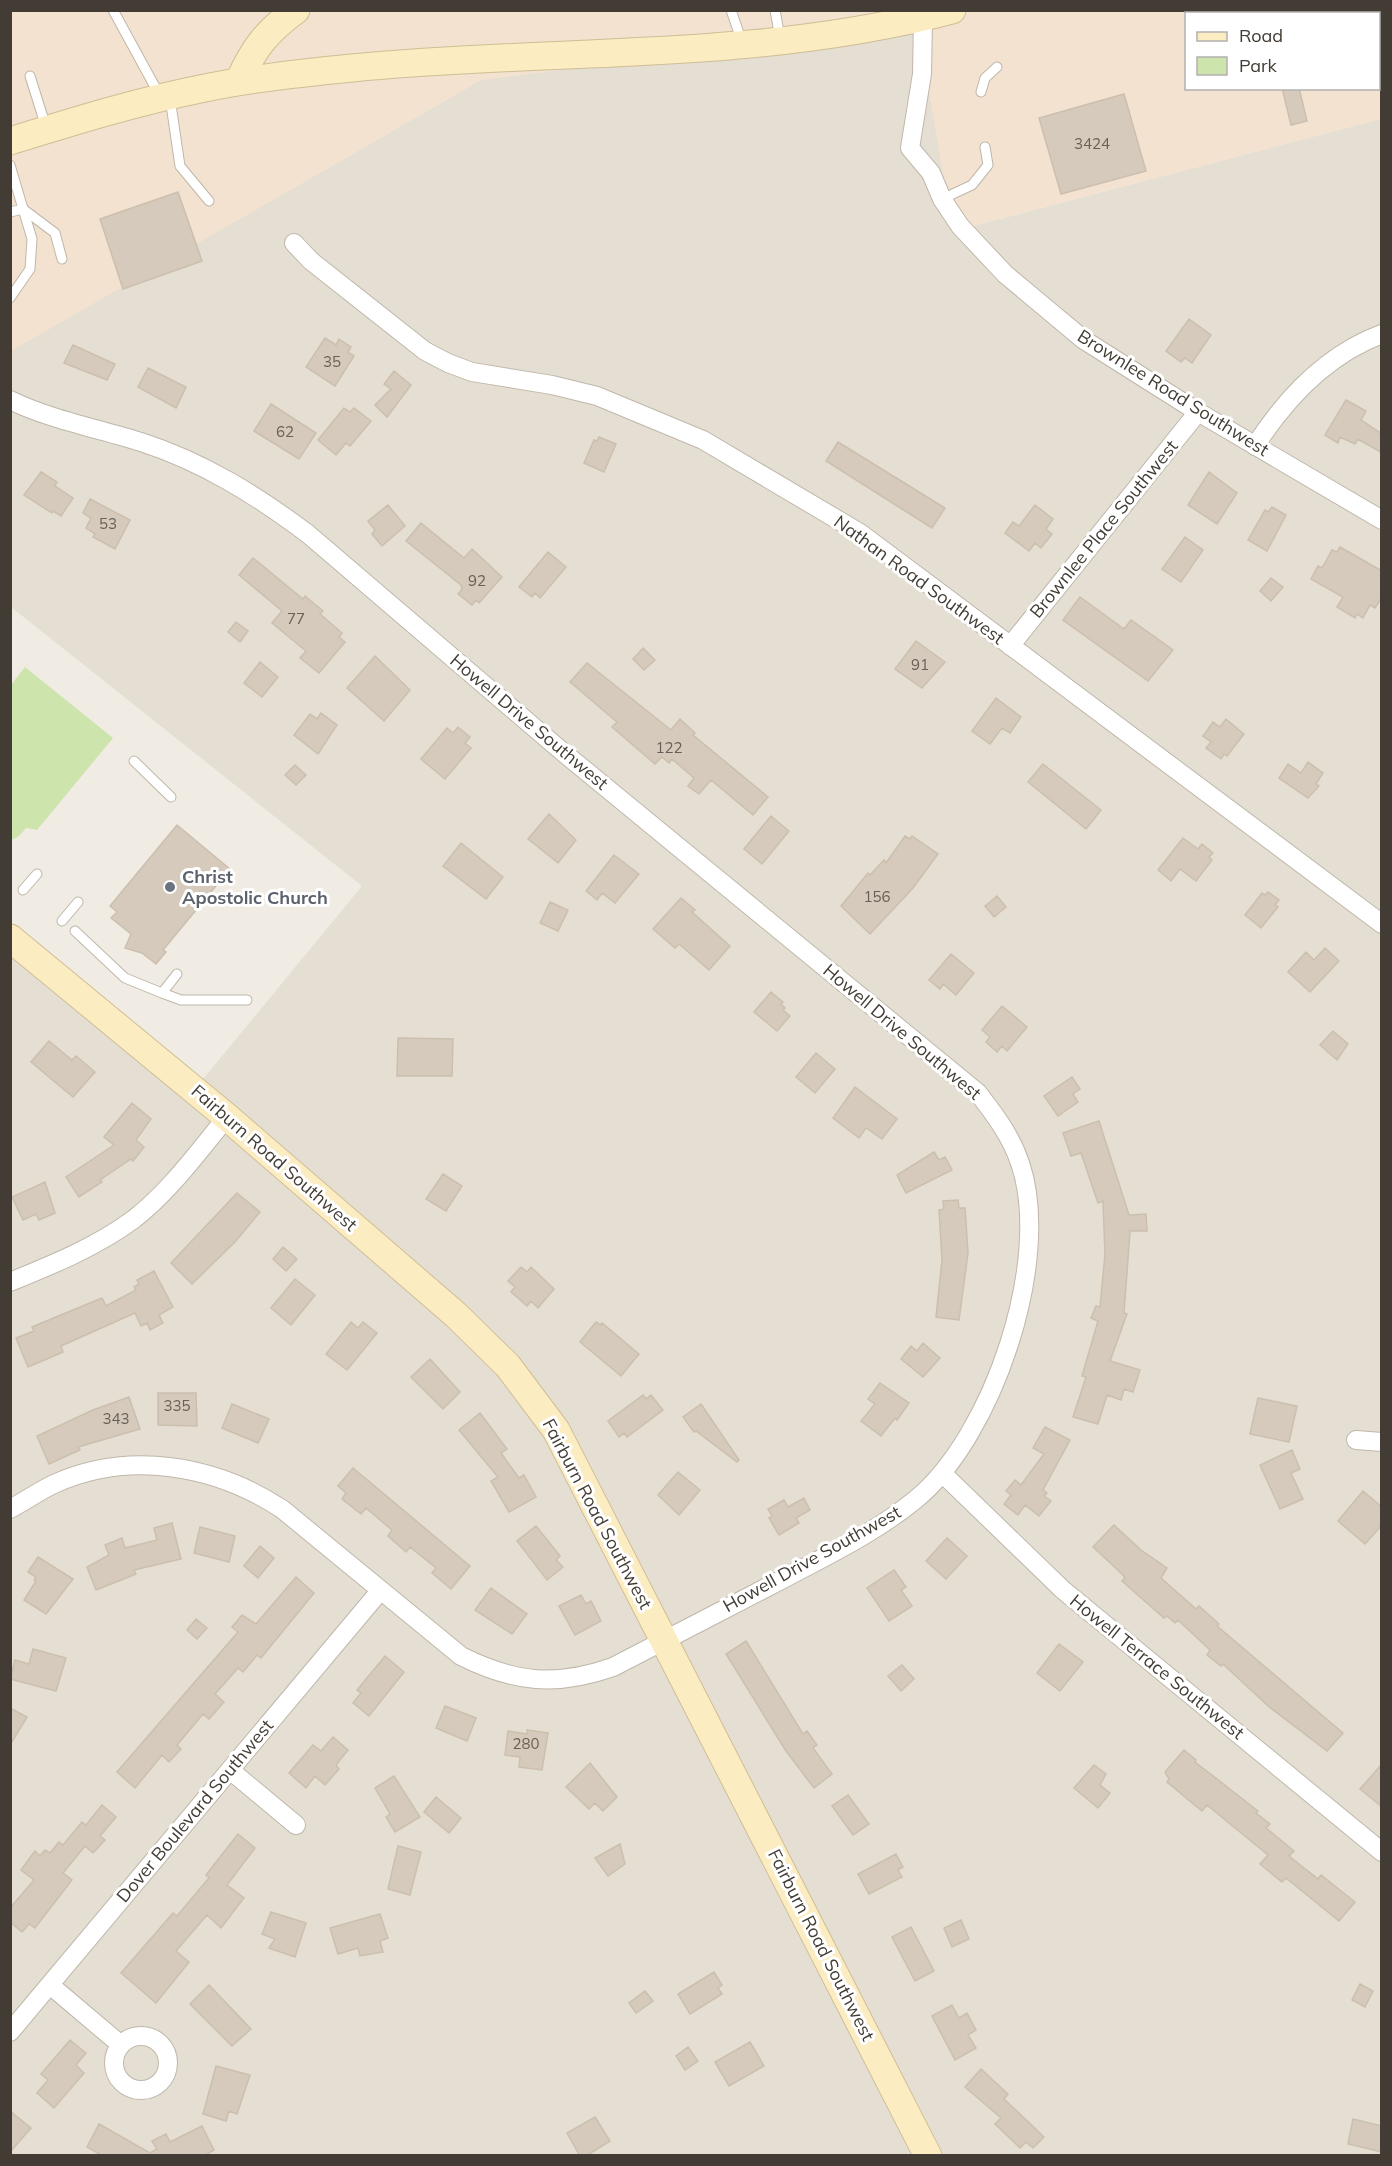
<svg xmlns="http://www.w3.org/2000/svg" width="1392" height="2166" viewBox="0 0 1392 2166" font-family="Mulish,sans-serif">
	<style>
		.residential { fill: #e5ded2 }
		.commercial { fill: #f3e2cf; fill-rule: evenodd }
		.green { fill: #cde4ad }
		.building { fill: #d5cabc; stroke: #ccbfad; stroke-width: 1.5 }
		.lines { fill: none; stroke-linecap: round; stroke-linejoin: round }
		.lane-casing { stroke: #bfb7aa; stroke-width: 11 }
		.street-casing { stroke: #bfb7aa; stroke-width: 20 }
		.secondary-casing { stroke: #cfbe95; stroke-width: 29 }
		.lane { stroke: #fff; stroke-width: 9 }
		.street { stroke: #fff; stroke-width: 18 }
		.secondary { stroke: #fcecc2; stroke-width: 27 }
		.worship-dot { fill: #6b7280; stroke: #fff; stroke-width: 2 }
		.labels { text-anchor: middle; stroke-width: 6; stroke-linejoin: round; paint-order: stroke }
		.number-label { font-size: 15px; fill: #676056 }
		.street-label { font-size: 18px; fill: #423c34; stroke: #fff }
		.worship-label { font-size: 18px; font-weight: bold; fill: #5b616d; stroke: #fff; text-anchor: start }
	</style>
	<rect width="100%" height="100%" fill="#f1ece3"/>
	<path class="residential" d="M918,25l36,206 427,-112v2036h-1370v-1205l174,151 177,-215 -351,-279 -1,-256 471,-271z"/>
	<path class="commercial" d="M11,11h1370v108l-428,112 -36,-206 -436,55 -470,271zM1186,14h192v74h-192z"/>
	<path class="green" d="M25,667l88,71 -76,92 -11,-2 -8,9 -7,3v-155z"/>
	<path class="building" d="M1282,88h17l8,33 -16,4z
		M1124,94l22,77 -85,23 -22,-76z
		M178,192l24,69 -79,28 -23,-70z
		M1189,319l22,16 -19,28 -7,-5 -4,4 -15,-11z
		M325,338l11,7 3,-6 12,8 -3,5 6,4 -19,30 -29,-19z
		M73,345l42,19 -8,16 -43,-17z
		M148,368l38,19 -10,21 -38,-21z
		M394,371l17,14 -24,32 -12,-12 16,-16 -7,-5z
		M1346,400l20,11 -5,9 21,14v19l-24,-14 -3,5 -15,-7 -2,6 -13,-8z
		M271,404l45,29 -17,26 -45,-28z
		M344,408l6,4 4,-4 17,13 -21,25 -4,-3 -10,12 -18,-15z
		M599,437l17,7 -12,28 -20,-9 10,-23 3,1z
		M838,442l107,66 -13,20 -106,-67z
		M41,472l16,10 -2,4 18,12 -12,18 -8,-5 -1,2 -28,-18z
		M1209,472l28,21 -20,31 -29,-19z
		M90,499l40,21 -15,29 -22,-12 2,-3 -9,-6 5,-10 -8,-5z
		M388,505l17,21 -23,20 -10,-12 3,-4 -7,-9z
		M1035,505l18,14 -7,10 6,5 -11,14 -6,-5 -6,8 -24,-18 8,-11 6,4z
		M1272,507l14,8 -19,36 -19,-11 17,-30 3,2z
		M421,523l43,35 8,-9 30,28 -23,26 -3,-3 -4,5 -14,-11 4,-5 -1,-4 -55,-44z
		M1185,537l18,13 -22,32 -19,-13z
		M1340,547l42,24v26l-7,11 -5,-3 -7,13 -6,-4 -2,4 -18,-11 6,-10 -32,-18 7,-13 4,2 10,-18 5,2z
		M548,552l18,15 -26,31 -5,-5 -3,4 -13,-10z
		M253,558l50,41 2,-3 18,15 -3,3 22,19 -3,4 6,5 -26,31 -19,-15 6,-7 -34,-28 10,-12 -43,-36z
		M1271,578l12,9 -12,14 -11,-10z
		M1080,597l44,32 7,-9 42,30 -25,31 -85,-61z
		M236,622l12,9 -8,11 -12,-10z
		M916,641l29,21 -23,26 -27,-19z
		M643,648l12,12 -11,10 -11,-11z
		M375,656l35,34 -26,31 -37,-33z
		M260,662l18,15 -16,20 -18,-14z
		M587,663l84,67 9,-11 15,14 -2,2 75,62 -15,18 -42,-35 -12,14 -11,-8 6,-8 -22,-19 -3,4 -7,-6 -7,7 -43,-37 5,-5 -47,-40z
		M996,698l25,19 -11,16 -8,-5 -12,16 -18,-13z
		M321,713l16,12 -19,29 -24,-19 16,-21 7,5z
		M1226,719l18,15 -17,22 -3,-2 -3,5 -15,-11 5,-6 -8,-6 10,-14 7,5z
		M458,727l12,10 -5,6 6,5 -26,31 -24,-20 26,-31 6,5z
		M1308,762l15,11 -7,11 3,2 -11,12 -29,-20 9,-14 13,9z
		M1043,764l58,46 -15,19 -58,-47z
		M295,765l11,10 -10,10 -11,-10z
		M549,814l27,26 -18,23 -30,-24z
		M771,816l18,15 -27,33 -18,-15z
		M177,825l53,44 -67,81 3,2 -10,12 -14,-11 -17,-5 6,-14 -20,-16 6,-6 -7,-6z
		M905,836l5,3 2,-3 26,18 -25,34 -43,46 -29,-28 27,-33 2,2 14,-15 2,3z
		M1183,838l15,11 4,-5 11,9 -4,4 3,3 -16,21 -16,-12 -9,12 -13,-11z
		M461,843l42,34 -17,22 -43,-33z
		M614,855l25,19 -24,29 -13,-10 -5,7 -11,-9z
		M1268,892l11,8 -4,5 3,2 -17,21 -16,-13 17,-22 3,2z
		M997,896l9,11 -12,10 -9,-11z
		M681,898l14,12 -3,2 38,34 -21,24 -30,-26 -4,4 -22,-19z
		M550,902l18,8 -10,21 -18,-8z
		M1325,948l14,13 -29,31 -22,-20 18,-20 8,8z
		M951,954l23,19 -18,22 -13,-11 -3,5 -11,-9z
		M771,992l12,10 -2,2 4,4 -2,2 7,6 -13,15 -23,-19z
		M1002,1006l25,21 -20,24 -5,-5 -5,6 -11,-10 4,-5 -8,-7z
		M1333,1031l15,13 -11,16 -17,-15z
		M398,1038l55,1 -1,37h-55z
		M49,1041l23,19 4,-4 19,16 -22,25 -42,-35z
		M816,1053l19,16 -20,24 -19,-16z
		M1072,1077l8,12 -7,5 5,8 -20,14 -14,-20z
		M855,1087l42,32 -15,20 -16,-11 -7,10 -26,-20z
		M132,1103l19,16 -15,21 8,7 -11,14 -2,-2 -31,21 2,2 -23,15 -13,-20 48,-32 -10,-8z
		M1099,1121l30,94 17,-1 1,17h-17l-6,82 3,1 -17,47 30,9 -7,22 -9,-3 -3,11 -14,-5 -9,29 -25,-7 13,-40 -4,-1 16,-55 -7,-3 5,-12 4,1 5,-53 -2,-53 -5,2 -17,-50 -10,3 -8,-23z
		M934,1152l5,8 6,-3 7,13 -46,23 -9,-18z
		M443,1174l19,12 -16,25 -20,-12z
		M45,1182l10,31 -16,7 -3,-6 -13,6 -11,-23z
		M237,1193l23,19 -25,30 -43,42 -21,-21z
		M958,1200l1,8h6l3,45 -9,67 -23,-3 6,-57 -3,-50 5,-1 -1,-8z
		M283,1247l14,12 -11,12 -13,-12z
		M521,1267l6,5 4,-5 23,22 -16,19 -7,-7 -4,5 -16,-14 4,-5 -7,-6z
		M154,1271l19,36 -14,8 4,8 -13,7 -3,-7 -6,3 -6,-13 -74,33 2,6 -35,15 -12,-29 18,-7 -2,-4 70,-29 4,8 30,-16 -2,-3 5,-3 -2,-4z
		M295,1279l20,16 -24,30 -20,-17z
		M351,1322l7,6 5,-6 14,11 -30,37 -21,-16z
		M596,1322l5,3 1,-2 37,31 -18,22 -41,-34z
		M923,1343l17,15 -17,19 -22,-18 10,-13 6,5z
		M430,1359l30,33 -17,17 -32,-32z
		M880,1383l29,20 -12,17 -2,-2 -14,18 -20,-15 14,-17 -7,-5z
		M158,1393h38l1,33 -39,-1z
		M643,1395l3,4 5,-4 12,15 -36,27 -3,-4 -5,4 -11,-16z
		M129,1397l11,32 -62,18 2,3 -31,14 -12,-28 56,-26z
		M1258,1398l39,8 -8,36 -39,-8z
		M232,1404l37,15 -11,24 -36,-15z
		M701,1404l38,56 -2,2 -41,-31 -2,1 -11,-15z
		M480,1413l27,36 -6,4 18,25 5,-3 12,22 -27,15 -18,-31 7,-4 -39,-47z
		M1045,1427l25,13 -27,50 4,3 -3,3 7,5 -12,15 -14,-11 -7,10 -14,-11 7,-9 -5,-4 9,-11 6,5 23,-31 -11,-6z
		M1292,1450l8,19 -9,4 12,26 -23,10 -20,-44z
		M353,1468l117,98 -19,23 -19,-16 4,-5 -26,-21 -4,5 -18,-16 4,-6 -26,-22 -5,6 -19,-15 4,-6 -8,-7z
		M678,1472l22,18 -21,25 -21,-20z
		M1363,1491l19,16v18l-17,19 -27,-23z
		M804,1498l6,12 -14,8 3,5 -20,12 -10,-17 3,-2 -4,-7 16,-9 4,7z
		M172,1523l9,36 -47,11 2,4 -40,16 -9,-23 22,-12 -4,-10 17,-7 3,10 32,-8 -3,-12z
		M1114,1525l27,25 26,18 -6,10 35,31 3,-3 20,18 -2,2 126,107 -16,18 -59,-45 -45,-42 -2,2 -14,-11 3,-5 -32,-30 -3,3 -8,-7 -3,2 -42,-37 3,-3 -3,-4 -29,-27z
		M536,1526l24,30 -4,4 7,7 -16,13 -30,-39z
		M200,1527l35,9 -6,26 -35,-9z
		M947,1538l20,18 -21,23 -20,-18z
		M260,1546l14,12 -16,20 -14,-12z
		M38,1557l35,22 -27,35 -22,-14 12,-19 -2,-1 2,-3 -8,-5z
		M894,1570l12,17 -5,3 11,16 -23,15 -22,-33z
		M296,1577l18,16 -53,65 -4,-3 -14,17 -5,-4 -23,26 9,8 -15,17 -6,-5 -26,31 4,4 -12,13 -7,-7 -27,33 -18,-16 121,-140 -6,-5 10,-12 14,9z
		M491,1588l36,26 -15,20 -37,-24z
		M581,1595l5,9 5,-3 10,20 -26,14 -16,-29z
		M196,1619l11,9 -10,11 -10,-9z
		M746,1641l57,93 4,-3 10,14 -4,3 19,26 -18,14 -28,-37 -60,-97z
		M1059,1644l24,18 -23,29 -23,-18z
		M33,1649l33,9 -10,33 -46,-12 5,-19 14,4z
		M385,1656l19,16 -35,44 -16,-13 8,-10 -4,-3z
		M902,1665l12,14 -13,12 -13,-15z
		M445,1706l31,12 -9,23 -31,-13z
		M10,1708l17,9 -17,28z
		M527,1730l21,3 -6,37 -23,-3 1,-10 -15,-2 3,-24 19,3z
		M333,1737l15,13 -12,15 3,4 -14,16 -10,-9 -9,12 -17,-15 24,-28 8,6z
		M1184,1750l12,10 -1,2 63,49 -2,2 14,11 -4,4 28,23 -5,5 29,23 3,-4 34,27 -16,19 -53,-43 -4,4 -22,-18 8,-9 -61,-50 -5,6 -35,-29 2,-3 -4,-7z
		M590,1763l27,34 -14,14 -8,-8 -6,6 -23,-22z
		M1382,1764v43l-22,-18z
		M1094,1765l12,9 -6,11 10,8 -12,15 -24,-20z
		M394,1776l26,41 -25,15 -9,-15 4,-3 -15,-26z
		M848,1795l21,29 -16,11 -21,-29z
		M436,1797l25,21 -12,15 -25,-21z
		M102,1805l14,12 -16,19 5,4 -12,13 -8,-7 -22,27 9,7 -37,48 -6,-4 -7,8 -12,-10v-14l24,-28 -13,-10 14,-19 5,5 5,-6 5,3 9,-11 4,3 19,-23 4,3z
		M238,1834l17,14 -28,37 17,13 -23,30 -14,-13 -31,36 13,11 -33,41 -35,-30 52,-60 4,3 32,-38 -3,-3z
		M620,1844l5,20 -17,12 -13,-18z
		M398,1846l23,6 -11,43 -22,-6z
		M896,1854l7,13 -5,3 4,7 -33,17 -11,-20z
		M271,1912l35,11 -11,34 -26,-9 6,-9 -13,-5z
		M380,1914l8,24 -8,3 3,11 -23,4 -2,-8 -20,6 -8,-26z
		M961,1920l8,19 -17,8 -8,-19z
		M911,1927l23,44 -19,10 -23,-44z
		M714,1972l8,13 -4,3 4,6 -32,20 -12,-20z
		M1360,1984l13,7 -8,16 -13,-7z
		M209,1985l42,44 -19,17 -42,-42z
		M645,1991l8,10 -17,12 -7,-10z
		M952,2005l7,13 8,-5 9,17 -8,5 8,13 -21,12 -23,-44z
		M70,2040l16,13 -10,12 8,8 -30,35 -17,-15 11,-13 -7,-6z
		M750,2042l14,24 -35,20 -14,-24z
		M688,2047l10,14 -13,9 -9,-14z
		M216,2066l34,9 -13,39 -8,-3 -3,10 -23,-7z
		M981,2069l27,25 -4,5 40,38 -11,11 -7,-6 -6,6 -25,-24 6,-6 -36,-31z
		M10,2111l21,17 -21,24z
		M595,2117l15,24 -24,15h-6l-13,-23z
		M1353,2119l29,7v26l-34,-8z
		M99,2124l51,29 7,-4 -5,-8 14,-7 4,8 32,-16 12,24 -10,6h-101l-16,-9z"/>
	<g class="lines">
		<g class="lane-casing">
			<path id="lane" d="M113,10l47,86
				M731,10l11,32
				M775,10l5,28
				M1241,10l1,4
				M1308,14l1,-4
				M30,76l16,51
				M981,92l4,-14 12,-11
				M170,98l10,68 29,35
				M10,165l22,74 -2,30 -20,29
				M942,199l30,-14 16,-20 -3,-18
				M23,209l32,24 7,26
				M10,212l13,-3
				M134,761l37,36
				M23,890l14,-16
				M62,921l16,-19
				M75,931l50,47 37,15 19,7h66
				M162,993l15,-19"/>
		</g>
		<g class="street-casing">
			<path id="street" d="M923,18l-1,56 -12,74 21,25 11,26 18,27 45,48 79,66 114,72 184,108
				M294,243l17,18 114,90 23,12 24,9 80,13 45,11 106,44 157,93 522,391
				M10,400c38,19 90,29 131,42 62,20 115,53 167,92l256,219 414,340c17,22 33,43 42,70 33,96 -27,274 -105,337 -39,32 -87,55 -132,79 -57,29 -113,59 -170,88 -57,20 -98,16 -152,-11l-179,-147c-67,-44 -153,-59 -228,-25 -15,7 -29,17 -44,25
				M1255,446c31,-48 73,-92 127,-112
				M1010,646l188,-234
				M10,1282c44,-18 86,-35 124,-63 36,-28 64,-67 93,-102
				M1356,1440l26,2
				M942,1473l121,117 319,262
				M230,1770l66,55
				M50,1985l71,60
				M10,2032l370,-441
				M114 2063a27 27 0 1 1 54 0a27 27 0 1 1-54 0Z"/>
		</g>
		<g class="secondary-casing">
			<path id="secondary" d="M239,81c15,-33 27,-49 57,-71
				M10,141c65,-20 129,-40 195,-53 48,-10 98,-15 147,-20 200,-20 404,-6 600,-58
				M10,938l217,179 229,198 52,51 48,64 372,726"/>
		</g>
		<use href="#lane" class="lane"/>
		<use href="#street" class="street"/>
		<use href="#secondary" class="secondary"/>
	</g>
	<circle class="worship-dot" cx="170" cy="887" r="6"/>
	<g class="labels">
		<g class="number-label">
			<text x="1092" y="149">3424</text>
			<text x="332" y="367">35</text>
			<text x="285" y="437">62</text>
			<text x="108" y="529">53</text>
			<text x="477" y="586">92</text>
			<text x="296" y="624">77</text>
			<text x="920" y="670">91</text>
			<text x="669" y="753">122</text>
			<text x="877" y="902">156</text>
			<text x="177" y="1411">335</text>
			<text x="116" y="1424">343</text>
			<text x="526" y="1749">280</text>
		</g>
		<g class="street-label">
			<text transform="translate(1173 393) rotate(32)" y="6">Brownlee Road Southwest</text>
			<text transform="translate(1104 529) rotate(-51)" y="6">Brownlee Place Southwest</text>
			<text transform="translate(919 580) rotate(36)" y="6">Nathan Road Southwest</text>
			<text transform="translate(529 722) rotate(40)" y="6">Howell Drive Southwest</text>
			<text transform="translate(902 1032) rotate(40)" y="6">Howell Drive Southwest</text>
			<text transform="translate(274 1158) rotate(41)" y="6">Fairburn Road Southwest</text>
			<text transform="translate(597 1514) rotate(62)" y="6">Fairburn Road Southwest</text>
			<text transform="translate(812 1559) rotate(-29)" y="6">Howell Drive Southwest</text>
			<text transform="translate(1157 1667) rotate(39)" y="6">Howell Terrace Southwest</text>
			<text transform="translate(195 1811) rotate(-50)" y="6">Dover Boulevard Southwest</text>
			<text transform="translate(821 1945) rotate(63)" y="6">Fairburn Road Southwest</text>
		</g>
		<g class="worship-label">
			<text x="182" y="883">Christ<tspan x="182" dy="21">Apostolic Church</tspan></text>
		</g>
	</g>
	<rect width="1392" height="2166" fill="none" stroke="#423c34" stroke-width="24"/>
	<rect x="1185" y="12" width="195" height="78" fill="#ffffff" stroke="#b3b1ae" stroke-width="1.5"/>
	<rect x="1197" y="32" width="30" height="9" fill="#fcecc2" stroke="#b3b1ae" stroke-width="1.5"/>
	<text x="1239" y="42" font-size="18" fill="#423c34">Road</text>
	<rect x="1197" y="57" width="30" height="18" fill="#cde4ad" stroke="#b3b1ae" stroke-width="1.5"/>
	<text x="1239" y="72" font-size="18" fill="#423c34">Park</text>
</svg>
